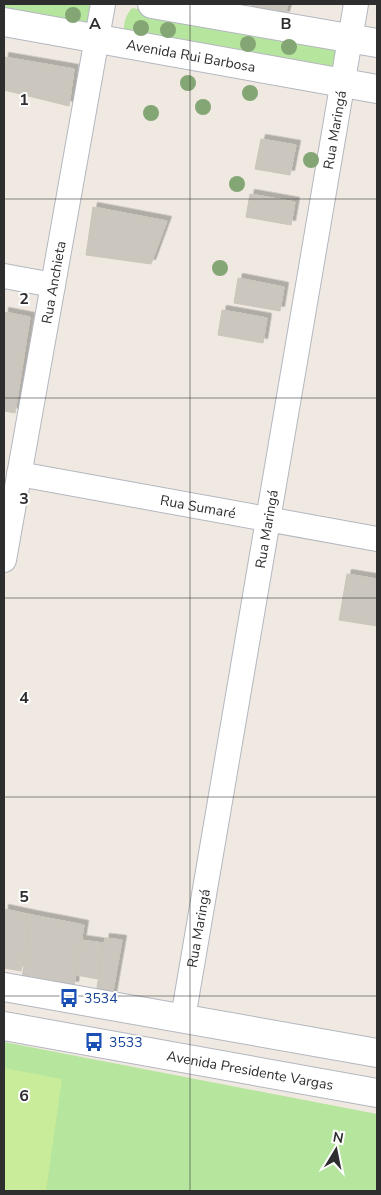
<svg xmlns="http://www.w3.org/2000/svg" width="381" height="1195" viewBox="0 0 381 1195" font-family="'Nunito Sans',sans-serif">
	<style>
		.green { fill: #b6e59e }
		.pitch { fill: #c9ec9a }
		.building { fill: #cbc7bf; stroke: #cbc5ba; filter: url(#shadow) }
		.lines { fill: none; stroke-linecap: round; stroke-linejoin: round }
		.minor-casing { stroke: #b4b7c1; stroke-width: 26 }
		.tertiary-casing { stroke: #b4b7c1; stroke-width: 30 }
		.minor { stroke: #fff; stroke-width: 24 }
		.tertiary { stroke: #fff; stroke-width: 28 }
		.tree { fill: #84a574 }
		.grid { fill: none; stroke: #2e2e2e; stroke-width: 1; stroke-opacity: 0.55 }
		.labels { text-anchor: middle; stroke-width: 4; stroke-linejoin: round; paint-order: stroke }
		.street-label { font-size: 14px; fill: #2e2e2e; stroke: #fff }
		.transit-label { font-size: 14px; fill: #164399; stroke: #fff; text-anchor: start }
		.grid-label { font-size: 16px; text-anchor: middle; font-weight: bold; fill: #2e2e2e; stroke: #fff; stroke-width: 4; stroke-linejoin: round; paint-order: stroke }
	</style>
	<defs>
		<filter id="shadow"><feDropShadow dx="4.5" dy="-4.5" stdDeviation="0" flood-color="#0004"/></filter>
	</defs>
	<rect width="100%" height="100%" fill="#efe9e1"/>
	<path class="green" d="M4,4h86l2,3 -4,20 -84,-11z
		M132,8l202,36 4,4 -6,23 -208,-41c0,-9 2,-15 8,-22z
		M4,1042l373,72v77h-373z"/>
	<path class="pitch" d="M4,1068l58,11 -16,112h-42z"/>
	<path class="building" d="M252,4h36l-3,12 -34,-6z
		M4,57l70,12 -5,37 -65,-16z
		M261,139l35,6 -6,30 -35,-6z
		M250,194l45,8 -4,23 -45,-8z
		M93,207l74,14 -16,43 -65,-9z
		M238,278l46,9 -4,24 -46,-8z
		M222,310l45,8 -4,25 -45,-8z
		M4,312l26,5 -15,96 -11,-2z
		M347,574l30,5v47l-38,-6z
		M4,909l28,6 -11,56 -17,-3z
		M32,915l52,10 -10,61 -52,-8z
		M105,938l17,2 -10,57 -16,-3z
		M81,940l22,3 -5,36 -22,-4z"/>
	<g class="lines">
		<g class="minor-casing">
			<g id="minor">
				<path d="M4,276l49,9"/>
				<path id="s1" d="M19,474l358,65"/>
				<path id="s2" d="M4,560l99,-556"/>
				<path id="s3" d="M183,1018l173,-1014"/>
			</g>
		</g>
		<g class="tertiary-casing">
			<g id="tertiary">
				<path d="M152,4l225,39"/>
				<path id="s4" d="M4,22l373,67"/>
				<path d="M4,987l373,66"/>
				<path id="s5" d="M4,1026l373,67"/>
			</g>
		</g>
		<use href="#minor" class="minor"/>
		<use href="#tertiary" class="tertiary"/>
	</g>
	<g class="tree">
		<circle cx="73" cy="15" r="8"/>
		<circle cx="141" cy="28" r="8"/>
		<circle cx="168" cy="30" r="8"/>
		<circle cx="248" cy="44" r="8"/>
		<circle cx="289" cy="47" r="8"/>
		<circle cx="188" cy="83" r="8"/>
		<circle cx="250" cy="93" r="8"/>
		<circle cx="203" cy="107" r="8"/>
		<circle cx="151" cy="113" r="8"/>
		<circle cx="311" cy="160" r="8"/>
		<circle cx="237" cy="184" r="8"/>
		<circle cx="220" cy="268" r="8"/>
	</g>
	<path class="grid" d="M190,4v1187M4,199h373M4,398h373M4,598h373M4,797h373M4,996h373"/>
	<defs>
		<g id="bus-bare" transform="scale(1.5)"><path d="M-5-6H5V4H4V6H2V4H-2V6H-4V4H-5ZM-3.5-4V0h7V-4ZM-3.5 1.2v1.5H-2V1.2ZM2 1.2v1.5H3.5V1.2Z" fill="#1a4fb4" stroke="#fff" stroke-width="2.5" paint-order="stroke"/></g>
	</defs>
	<g fill-rule="evenodd">
		<use href="#bus-bare" x="69" y="998"/>
		<use href="#bus-bare" x="94" y="1042"/>
	</g>
	<g class="labels">
		<g class="street-label">
			<text dy="5" stroke="none"><textPath href="#s4" startOffset="190">Avenida Rui Barbosa</textPath></text>
			<text dy="5" stroke="none"><textPath href="#s3" startOffset="901">Rua Maringá</textPath></text>
			<text dy="5" stroke="none"><textPath href="#s2" startOffset="282">Rua Anchieta</textPath></text>
			<text dy="5" stroke="none"><textPath href="#s1" startOffset="182">Rua Sumaré</textPath></text>
			<text dy="5" stroke="none"><textPath href="#s3" startOffset="496">Rua Maringá</textPath></text>
			<text dy="5" stroke="none"><textPath href="#s3" startOffset="91">Rua Maringá</textPath></text>
			<text dy="5" stroke="none"><textPath href="#s5" startOffset="250">Avenida Presidente Vargas</textPath></text>
		</g>
		<g class="transit-label">
			<text x="84" y="1003">3534</text>
			<text x="109" y="1047">3533</text>
		</g>
	</g>
	<g class="grid-label">
		<text x="95" y="29">A</text>
		<text x="286" y="29">B</text>
		<text x="24" y="105">1</text>
		<text x="24" y="304">2</text>
		<text x="24" y="504">3</text>
		<text x="24" y="703">4</text>
		<text x="24" y="902">5</text>
		<text x="24" y="1101">6</text>
	</g>
	<rect width="381" height="1195" fill="none" stroke="#2e2e2e" stroke-width="10"/>
	<g transform="translate(336 1150) rotate(10)" stroke="#ffffff" stroke-width="4" paint-order="stroke">
	<path d="M0-4L9 19L0 12L-9 19Z" fill="#2e2e2e"/>
	<text y="-8" font-size="14" font-weight="bold" text-anchor="middle" fill="#2e2e2e">N</text>
	</g>
</svg>
